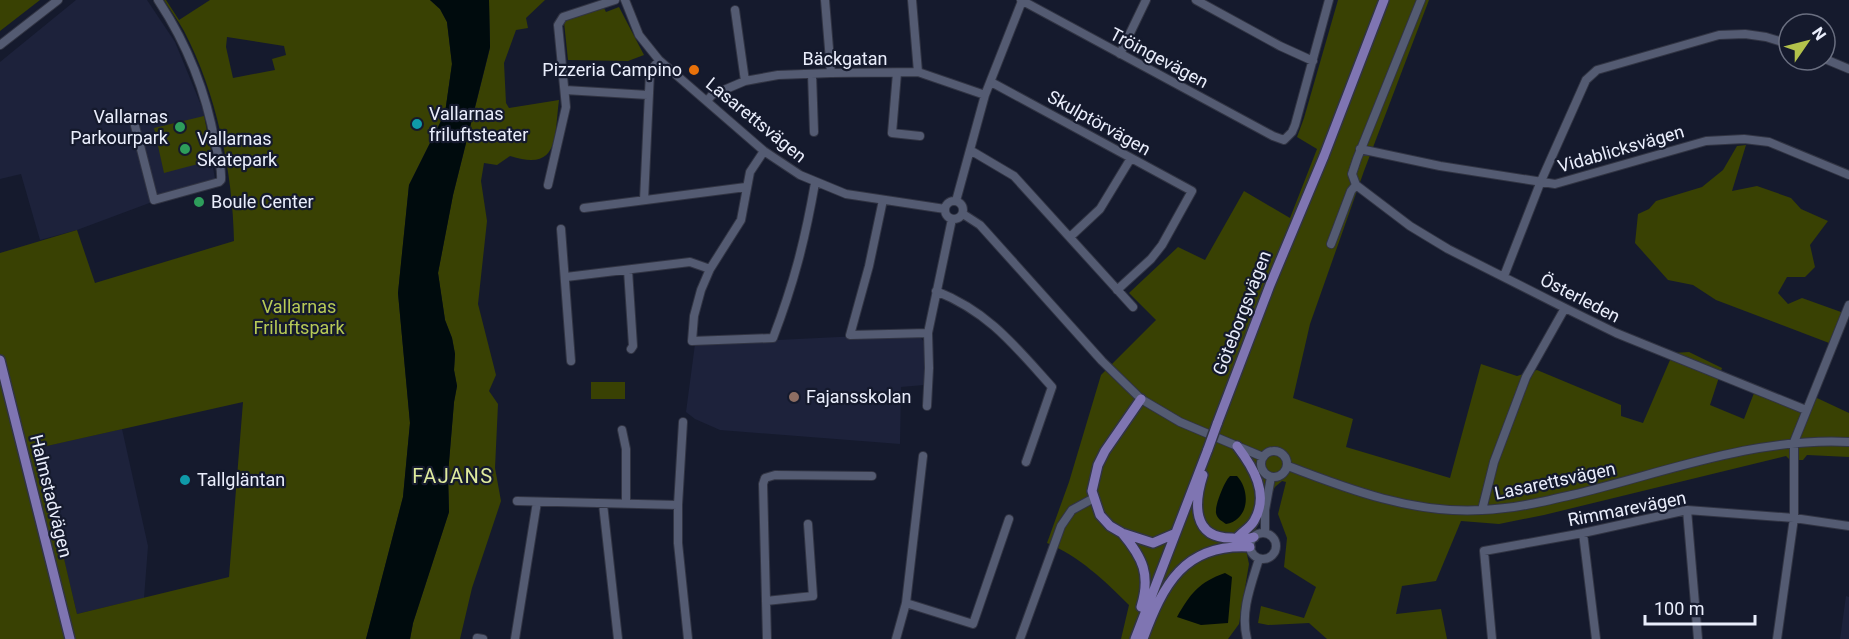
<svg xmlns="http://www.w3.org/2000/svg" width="1849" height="639" viewBox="0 0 1849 639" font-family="Roboto,sans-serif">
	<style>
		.built { fill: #1d223b }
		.green { fill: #394103; fill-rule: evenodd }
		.water { fill: #000b0d }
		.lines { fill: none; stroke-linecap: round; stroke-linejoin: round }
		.minor-casing { stroke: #313443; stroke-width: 10 }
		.major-casing { stroke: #313443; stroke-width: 12 }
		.minor { stroke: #545b72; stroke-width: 8 }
		.major { stroke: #7f75b2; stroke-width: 9 }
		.major-bridge-casing { stroke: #313443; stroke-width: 12; stroke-linecap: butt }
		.major-bridge { stroke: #7f75b2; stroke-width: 9 }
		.food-dot { fill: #e8710a; stroke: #151a2d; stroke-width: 2 }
		.culture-dot { fill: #0f9aa8; stroke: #151a2d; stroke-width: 2 }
		.leisure-dot { fill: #2e9e5b; stroke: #151a2d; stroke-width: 2 }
		.education-dot { fill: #8d6e63; stroke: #151a2d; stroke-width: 2 }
		.labels { text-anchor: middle; stroke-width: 4.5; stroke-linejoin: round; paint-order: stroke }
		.street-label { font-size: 18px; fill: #eaeefc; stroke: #151a2d }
		.poi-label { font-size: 18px; fill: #eaeefc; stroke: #151a2d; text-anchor: start }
		.park-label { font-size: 18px; fill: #b7ca56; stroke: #151a2d }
		.neighbourhood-label { font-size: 20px; letter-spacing: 1.5px; fill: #dfeb9e; stroke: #151a2d }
	</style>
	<rect width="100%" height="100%" fill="#151a2d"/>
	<path class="built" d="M76,0h71l28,42 28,68 12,69 -49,13 -15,5 1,5 -75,28 -37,10 -19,-66 -21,5v-117z
		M859,336h57l4,1 5,6 -1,42 -23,2 -1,57 -180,-14 -25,-11 -9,-7 9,-68z
		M122,429l26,117 -4,52 -67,16 -40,-166z
		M1846,596l3,1v42h-9z"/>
	<path class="green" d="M0,0h40l-40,31z
		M164,0h2l13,20 31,-20h220l10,9 7,13 5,42 -7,49 -36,72 -11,108 12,130 -7,74 -37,142h-366v-386l77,-23 18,53 139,-42c-1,-69 -18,-149 -50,-210 -6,-11 -14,-21 -20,-31zM227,37l57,9 2,9 -14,4 3,11 -42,8 -7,-31zM243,402l-14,175 -152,37 -39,-166z
		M489,0h56l-19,18 2,10 -12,2 -12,33 2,40 3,5 50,-8c-5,37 1,72 -49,56l-13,9 -13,-2 -3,18 6,40 -9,83 18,71 -7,16 9,13 -3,64 6,33 -29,87 -12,51h-50l3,-16 36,-111 -1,-38 6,-72 3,-16 -3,-16 1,-16 -3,-16 -7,-18 -7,-47 15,-78 37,-147z
		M1338,0h91l-65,171 -54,153 -17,74 60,21 -7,28 104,31 31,-114 36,12 20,-6 84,35v11l22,7 30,-70 16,-1 33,16 -12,37 34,14 10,-26 43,17 20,-12 32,15v44l-42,-2 -4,5h-13l-4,-4 -242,59 -45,9 -38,-3 -25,60 -34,5 -6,28 45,-5 6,30h-120l-18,-16 -41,2 -10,-2 3,-17 43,12 12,-31 -32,-20 3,-29 -9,-24 8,-32 -4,-1 -7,6 -19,42 -11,16 4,19 -10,60 -11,15h-107l8,-34c-24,-24 -50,-49 -82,-62l22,-61 32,-107 55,-55 -27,-27 49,-46 27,13 39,-69 46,27 27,-69 -20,-12 7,-19z
		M603,6l3,6 13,-5 25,48 -16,6 -60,-1 -4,-38 5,-4z
		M204,116l9,44 -49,13 -10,-45z
		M1746,145l-14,46 25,-5 34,12 10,11 27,12 -18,24 5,22 -10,10h-18l-9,16 10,11 14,-6 39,14 8,5 -12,29 -121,-46 -23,-15 -25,-5 -33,-37 3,-29 11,-5 7,-8 46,-14 21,-17 14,-24z
		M591,382h34v17h-34z"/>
	<path class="water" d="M430,0h59l1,47 -37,148 -15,78 7,47 7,18 3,16 -1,16 3,16 -3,16 -6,72 1,38 -36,111 -3,16h-44l37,-142 7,-74 -12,-130 11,-108 36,-72 7,-49 -5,-42 -7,-13z
		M1230,476h7c14,15 12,44 -11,48 -4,-3 -9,-5 -10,-11 -1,-8 8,-31 14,-37z
		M1225,573l7,4 -4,46 -27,2 -24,-8c13,-23 22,-35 48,-44z"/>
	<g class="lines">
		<g class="minor-casing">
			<path id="minor" d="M625,0l14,35 20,25 105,91 36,24 46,19 99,15
				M825,0l6,73
				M912,0l6,72
				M1021,0l252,136 11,4 8,-8 3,-7 34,-125
				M1196,0l84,46 33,15
				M1421,0l-64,159 -5,15 4,11 54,41 38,23 117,59 51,25 190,77
				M735,10l10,71
				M0,45l58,-45
				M1120,54l26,-54
				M1825,59l24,10
				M897,73l-5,60 28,3
				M812,74l2,58
				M991,82l201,109 -30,54 -11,14 -34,31
				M565,90l83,5
				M707,101l5,-6 33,-14 33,-6 53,-2 87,-1 67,23
				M135,126l19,74 65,-18 2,-2c1,-12 -3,-26 -6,-37 -9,-52 -28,-99 -57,-143
				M1360,149l80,17 115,18 151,-43 38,-2 25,3 80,33
				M970,150l44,26 119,131
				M764,151l-14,21 -9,48 -31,49 -9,21 -7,26 -2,25 81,-3c21,-55 32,-98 42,-155
				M548,185l18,-78 -8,-82 5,-8 52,-17
				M644,200l6,-128 9,-12
				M883,200l-14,66 -19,69 78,-2
				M945 210a9 9 0 1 1 18 0a9 9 0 1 1-18 0Z
				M956,201l29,-106 37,-94
				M584,208l162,-21
				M963,214l17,11 122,136 39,38 39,23 83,35
				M561,229l10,132
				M1070,237l30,-28 31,-51
				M1331,244l20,-53 5,-6
				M628,270l5,76 -2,3
				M1504,276l37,-95 45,-101 11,-10 122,-35 26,-1 21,3 23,7
				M566,277l124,-15 20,7
				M936,291c53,21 79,55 116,96l-26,75
				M927,406l2,-38 -1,-35 24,-114
				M683,422l-5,83v38l10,96
				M622,430l4,19v54
				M1261 464a13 13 0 1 1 26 0a13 13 0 1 1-26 0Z
				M1288,466c62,24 126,48 194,44 31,-1 60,-8 90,-15 91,-22 182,-58 277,-53
				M517,501l161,4
				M603,504l15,135
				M1482,510l12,-48 32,-85 39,-69
				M1687,510l11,129
				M1265,533v-23l6,-33
				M1583,533l13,106
				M1250 546a13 13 0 1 1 26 0a13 13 0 1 1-26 0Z
				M766,601l47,-5 -5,-72
				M906,603l67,21 36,-105
				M477,638l6,1
				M515,639l22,-137
				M767,639l-4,-155 2,-6 10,-3 97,1
				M896,639l10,-36 17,-147
				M1020,639l41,-113 11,-16 22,-12
				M1247,639c-7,-27 4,-54 12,-80
				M1492,639l-8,-88 99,-18 104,-23 107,8 55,8
				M1777,639l17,-121v-76l55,-137"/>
		</g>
		<g class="major-casing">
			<path id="major" d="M0,360l70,279
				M1141,399l-36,52 -7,14 -6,26 8,24 10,11 12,7 31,10 21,-9
				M1217,424l53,-139 54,-129 60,-156
				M1237,446c16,21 33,48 17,75 -4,7 -12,11 -17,17
				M1203,475c-9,28 -11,63 28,63 8,1 15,2 23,-1
				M1122,533c21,25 29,42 19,74
				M1135,639l73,-190
				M1143,639c20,-54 41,-96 107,-92"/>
		</g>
		<use href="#minor" class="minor"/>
		<use href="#major" class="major"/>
		<g class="major-bridge-casing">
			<path id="major-bridge" d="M1208,449l9,-25"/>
		</g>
		<use href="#major-bridge" class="major-bridge"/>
	</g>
	<circle class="food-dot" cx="694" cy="70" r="6"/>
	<g class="culture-dot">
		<circle cx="417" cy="124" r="6"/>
		<circle cx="185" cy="480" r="6"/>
	</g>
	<g class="leisure-dot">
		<circle cx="180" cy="127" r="6"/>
		<circle cx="185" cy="149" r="6"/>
		<circle cx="199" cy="202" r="6"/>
	</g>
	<circle class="education-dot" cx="794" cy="397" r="6"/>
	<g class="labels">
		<g class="street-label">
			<text transform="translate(1159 58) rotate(28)" y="6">Tröingevägen</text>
			<text x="845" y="65">Bäckgatan</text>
			<text transform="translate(756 120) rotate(39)" y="6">Lasarettsvägen</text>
			<text transform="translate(1099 123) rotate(29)" y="6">Skulptörvägen</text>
			<text transform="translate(1621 149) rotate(-16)" y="6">Vidablicksvägen</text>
			<text transform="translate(1580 298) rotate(27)" y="6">Österleden</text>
			<text transform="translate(1242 313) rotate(-69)" y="6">Göteborgsvägen</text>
			<text transform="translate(1555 481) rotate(-12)" y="6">Lasarettsvägen</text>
			<text transform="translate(51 496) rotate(76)" y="6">Halmstadvägen</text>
			<text transform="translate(1627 509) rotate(-11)" y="6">Rimmarevägen</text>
		</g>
		<g class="poi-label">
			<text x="682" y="76" text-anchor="end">Pizzeria Campino</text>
			<text x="429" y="120">Vallarnas<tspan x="429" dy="21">friluftsteater</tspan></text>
			<text x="168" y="123" text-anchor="end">Vallarnas<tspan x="168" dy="21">Parkourpark</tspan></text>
			<text x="197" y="145">Vallarnas<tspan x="197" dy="21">Skatepark</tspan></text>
			<text x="211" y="208">Boule Center</text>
			<text x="806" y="403">Fajansskolan</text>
			<text x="197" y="486">Tallgläntan</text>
		</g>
		<g class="park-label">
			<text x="299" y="313">Vallarnas<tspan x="299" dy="21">Friluftspark</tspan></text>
		</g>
		<g class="neighbourhood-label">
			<text x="453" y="483">FAJANS</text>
		</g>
	</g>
	<g transform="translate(1807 42) rotate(55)"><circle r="28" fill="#151a2d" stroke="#6a6f80" stroke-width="1.5"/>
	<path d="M0-4.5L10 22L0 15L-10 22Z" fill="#b3c24b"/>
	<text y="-9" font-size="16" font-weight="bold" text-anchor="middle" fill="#eaeefc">N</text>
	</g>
	<path d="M1645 615v9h110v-9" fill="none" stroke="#eaeefc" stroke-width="3"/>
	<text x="1654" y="615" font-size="18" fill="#eaeefc" stroke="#151a2d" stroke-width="4.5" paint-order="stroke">100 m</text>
</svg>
